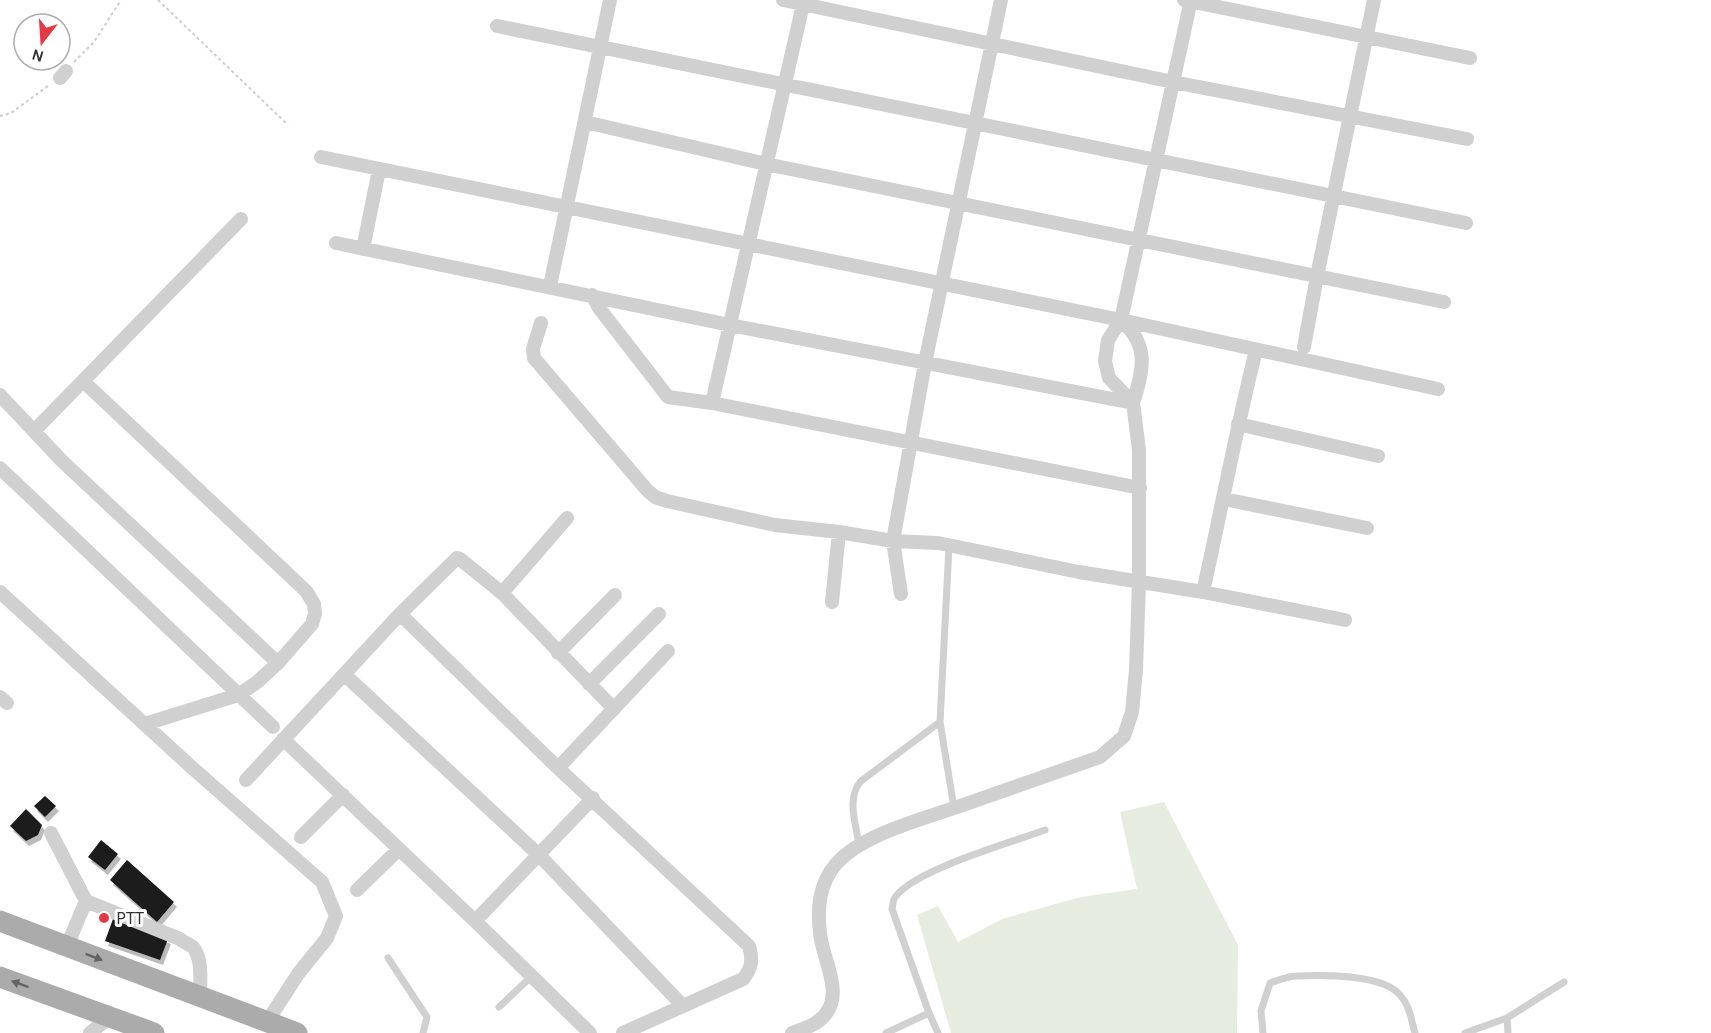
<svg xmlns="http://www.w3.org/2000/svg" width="1711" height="1033" viewBox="0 0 1711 1033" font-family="Karla,sans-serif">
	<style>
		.green { fill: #e6ecdf }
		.building { fill: #1a1a1a; filter: url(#shadow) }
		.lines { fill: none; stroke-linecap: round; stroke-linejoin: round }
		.path { stroke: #cdcdcd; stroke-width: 2; stroke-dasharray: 3 3; stroke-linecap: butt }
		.lane { stroke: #d0d0d0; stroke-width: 7 }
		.street { stroke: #d0d0d0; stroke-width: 14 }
		.primary { stroke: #ababab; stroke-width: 21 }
		.oneway { fill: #636363 }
		.poi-dot { fill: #e63946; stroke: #fff; stroke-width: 2 }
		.labels { text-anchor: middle; stroke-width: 6; stroke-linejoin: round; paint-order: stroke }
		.poi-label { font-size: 18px; fill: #333; stroke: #fff; text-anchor: start }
	</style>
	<defs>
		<filter id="shadow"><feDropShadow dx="3" dy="5" stdDeviation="0" flood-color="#0004"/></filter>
	</defs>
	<rect width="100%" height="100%" fill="#fff"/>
	<path class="green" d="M1164,802l74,143 -1,88h-286l-34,-118 21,-9 20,36 44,-23 79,-22 56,-8 -17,-77z"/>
	<path class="building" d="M45,796l11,10 -11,11 -11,-11z
		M26,809l16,16 -4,10 -12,6 -16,-15z
		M101,840l17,14 -13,16 -17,-13z
		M127,860l47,42 -17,20 -47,-42z
		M113,919l55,20 -8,21 -55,-19z"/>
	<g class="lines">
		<path class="path" d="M158,0l130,125
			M74,62l20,-20 27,-42
			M0,116l11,-3 37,-27"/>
		<path class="lane" d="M940,722l14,86
			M859,845c-3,-21 -13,-47 2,-64l79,-59 9,-176
			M388,958l39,59 -4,16
			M499,1007l33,-31
			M929,1013l9,20
			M1507,1018l1,15
			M886,1033l43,-20 -37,-104c1,-5 1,-10 4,-13 21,-27 114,-53 149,-66
			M1263,1033l-2,-22 9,-28c9,-3 18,-7 27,-7 25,-1 86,-2 103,19 10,11 11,24 15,38
			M1465,1033l42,-15 57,-36"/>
		<path class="street" d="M783,0l390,82 294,57
			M1184,0l286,58
			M497,26l969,197
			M60,78l6,-7
			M585,122l181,42 678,138
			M321,157l800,163 317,69
			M336,243l394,82 403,78c10,-32 17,-57 -11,-82
			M363,249l16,-79
			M550,286l60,-286
			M592,295l7,13 69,89 44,6 428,85
			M541,323l-8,26 1,9 113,132 8,7 12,4 108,24 64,7 54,9 45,2 141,29 124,20 142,28
			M1304,347l13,-71 57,-276
			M83,381l223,210 8,13 1,10 -3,10 -34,39 -22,20 -18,12 -93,29
			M0,395l62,66 216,202
			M712,403l92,-403
			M1238,424l140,32
			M35,430l206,-211
			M0,468l273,259
			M1224,499l143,29
			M0,592l188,172 134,118 14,34 -9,22 -29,36 -31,48
			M1203,592c18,-81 33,-162 53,-242
			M502,593l65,-75
			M901,594l-8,-53 32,-178 76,-363
			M832,602l7,-70
			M400,614l158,154 191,178c4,14 3,22 -6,33l-120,54
			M558,653l57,-58
			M345,675l193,179 145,152
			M589,684l70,-70
			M0,697l7,6
			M283,739l192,182 115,112
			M558,768l110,-117
			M246,780l154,-166 57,-56 3,1 42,34 112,116
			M51,833l35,68
			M301,837l42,-42
			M357,890l42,-41
			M475,921l118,-123
			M67,946l19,-45 94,38c3,3 9,5 13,8 10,12 7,36 7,50
			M90,1033l20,-16
			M792,1033c11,-4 24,-8 32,-17 21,-22 -2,-58 -4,-83 -3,-25 -1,-49 16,-69 26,-30 90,-46 127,-59 46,-16 91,-32 137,-48l24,-21 8,-24 4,-42 3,-87v-133l-6,-47 -24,-25 -4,-17 3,-21 13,-20 70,-320"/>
		<path class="primary" d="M0,921l297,112
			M0,977l154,56"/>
	</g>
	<defs><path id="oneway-solid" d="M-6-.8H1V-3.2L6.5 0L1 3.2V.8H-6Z" transform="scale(1.5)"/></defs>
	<g class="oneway">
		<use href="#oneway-solid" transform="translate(94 957) rotate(21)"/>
		<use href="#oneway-solid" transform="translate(20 984) rotate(-160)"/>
	</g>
	<circle class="poi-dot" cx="104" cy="918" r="6"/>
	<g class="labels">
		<g class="poi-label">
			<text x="116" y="924">PTT</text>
		</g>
	</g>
	<g transform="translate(42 42) rotate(197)"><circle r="28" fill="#ffffff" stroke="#adadad" stroke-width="1.5"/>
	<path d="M0-4.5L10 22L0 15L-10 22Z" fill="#e63946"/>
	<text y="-9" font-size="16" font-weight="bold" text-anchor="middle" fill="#333333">N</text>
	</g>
</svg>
